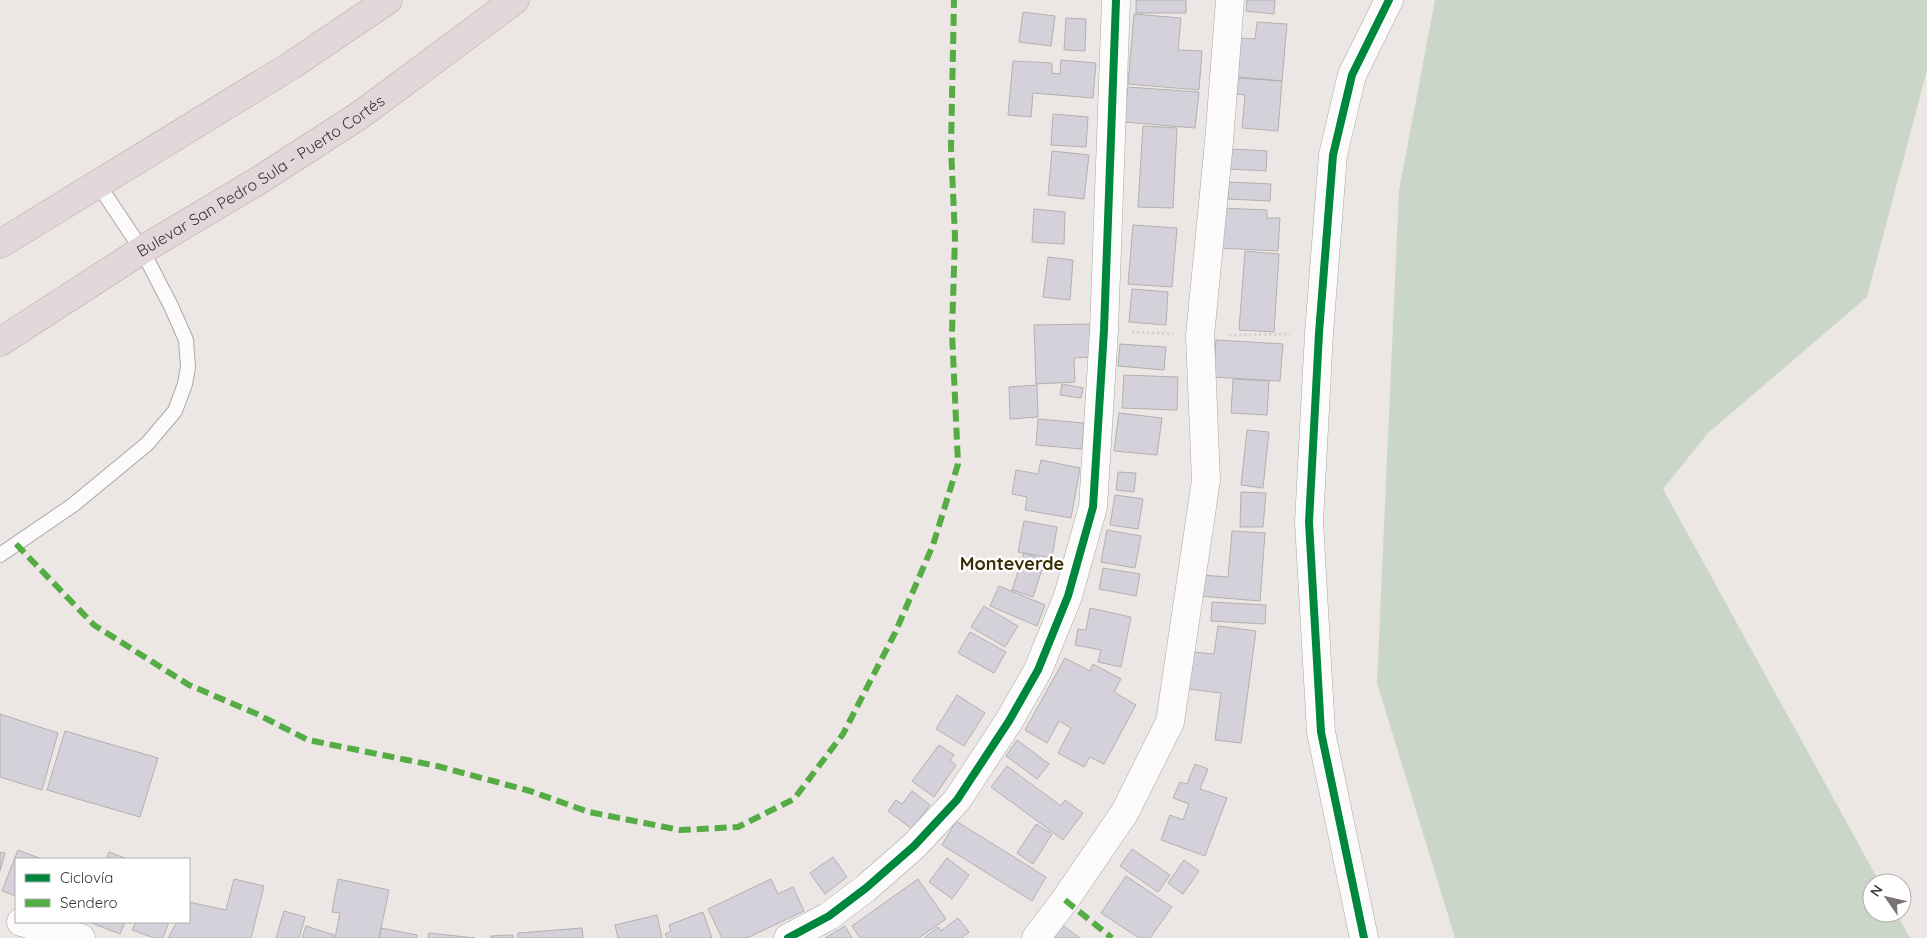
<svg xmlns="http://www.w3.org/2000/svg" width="1927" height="938" viewBox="0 0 1927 938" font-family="Quicksand,sans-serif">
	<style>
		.green { fill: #cad7c8 }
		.building { fill: #d4d1da; stroke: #b2b0b0 }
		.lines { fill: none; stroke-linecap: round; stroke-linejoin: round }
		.lane-casing { stroke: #aba7a5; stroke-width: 16 }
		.street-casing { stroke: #aba7a5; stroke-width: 29 }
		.highway-casing { stroke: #b5a8a9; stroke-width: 29 }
		.path { stroke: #d4d3d1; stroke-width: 3; stroke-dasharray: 2.5 2.5; stroke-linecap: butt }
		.lane { stroke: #fcfbfb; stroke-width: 14 }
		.street { stroke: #fcfbfb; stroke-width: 28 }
		.highway { stroke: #e3d7d9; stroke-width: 28 }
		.quiet { stroke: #55ac45; stroke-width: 6; stroke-dasharray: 12 6; stroke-linecap: butt }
		.cycleway-casing { stroke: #fff; stroke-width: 11 }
		.cycleway { stroke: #00873e; stroke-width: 8 }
		.labels { text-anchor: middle; stroke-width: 5; stroke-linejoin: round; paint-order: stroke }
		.street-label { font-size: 16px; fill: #3a3634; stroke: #fff }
		.neighbourhood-label { font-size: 18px; font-weight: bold; fill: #392d02; stroke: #fff }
	</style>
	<rect width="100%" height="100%" fill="#ece7e4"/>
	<path class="green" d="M1435,0h492v70l-60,227 -159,136 -45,56 217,394h-8v30h24l14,25h-455l-78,-255 22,-493z"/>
	<path class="building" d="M1136,0h50v13h-50z
		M1247,0h28l-1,14 -28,-3z
		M1023,12l32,4 -4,30 -32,-4z
		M1134,14l47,4 -3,32 24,1 -3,39 -71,-6z
		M1066,18l20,1 -1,32 -21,-1z
		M1257,22l30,2 -5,57 -53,-5 8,-38 18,1z
		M1061,60l35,3 -3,35 -60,-5 -2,24 -23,-2 5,-54 39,2v10l8,1z
		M1237,78l45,3 -4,50 -36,-3 3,-33 -9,-1z
		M1128,87l71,5 -4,36 -71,-6z
		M1053,114l35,3 -2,30 -35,-2z
		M1143,126l34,2 -4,80 -35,-1z
		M1231,149l36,2 -1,20 -36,-2z
		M1052,151l37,4 -5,44 -36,-4z
		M1229,182l42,2 -1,17 -42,-2z
		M1221,208l46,2v8h13l-2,33 -58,-3z
		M1034,209l31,3 -1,32 -32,-2z
		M1133,225l44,3 -5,59 -44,-3z
		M1245,251l34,3 -5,78 -35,-2z
		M1048,257l25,3 -3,40 -27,-3z
		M1132,289l36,3 -2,33 -37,-3z
		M1090,324l2,33 -18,1 1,24 -39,2 -2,-59z
		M1216,340l67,4 -3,37 -67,-4z
		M1120,344l46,3 -2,23 -46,-4z
		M1124,375l54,2 -1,33 -55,-2z
		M1233,379l36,2 -2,34 -36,-2z
		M1062,384l21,4 -2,10 -21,-3z
		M1037,385l1,32 -28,2 -1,-32z
		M1119,413l43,5 -5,37 -43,-4z
		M1038,419l46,4 -2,26 -46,-4z
		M1247,430l22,2 -6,56 -22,-3z
		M1041,460l39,8 -9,50 -46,-8 2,-13 -15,-3 4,-24 22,4z
		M1118,472l18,1 -2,19 -18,-2z
		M1241,492l25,1 -3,34h-23z
		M1115,495l28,4 -5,30 -28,-4z
		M1024,521l33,6 -5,31 -34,-6z
		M1107,530l34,6 -6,32 -34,-6z
		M1232,531l33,2 -5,68 -61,-5 2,-21 27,2z
		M1024,553l21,7 -12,37 -21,-7z
		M1103,568l37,6 -4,22 -37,-7z
		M999,586l46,19 -8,21 -47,-20z
		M1212,602l54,3 -1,19 -54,-3z
		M984,606l34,20 -13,21 -34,-20z
		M1090,608l41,9 -10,50 -23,-5 3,-12 -26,-5 3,-16 8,1z
		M1218,626l38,5 -15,112 -26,-3 6,-47 -33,-4 5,-37 21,2z
		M970,632l36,20 -12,21 -36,-20z
		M1065,658l25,13 3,-7 28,15 -7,13 22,13 -32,59 -14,-7 -6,10 -26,-14 13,-25 -12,-7 -12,22 -22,-13z
		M957,695l28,18 -21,33 -28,-17z
		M0,714l58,19 -16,57 -42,-13z
		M65,731l93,27 -18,59 -93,-27z
		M1017,740l32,24 -12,15 -31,-23z
		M939,745l15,10 -4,5 6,5 -22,32 -22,-16z
		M1195,764l13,5 -8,20 27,9 -22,58 -44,-16 9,-25 13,5 6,-16 -16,-6 7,-16 7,2z
		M1007,766l54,40 4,-6 18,13 -20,27 -72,-53z
		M912,791l18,14 -18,24 -24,-18 8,-11 6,4z
		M956,821l90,56 -14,24 -90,-56z
		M1036,824l16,10 -19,30 -16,-11z
		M1132,849l38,26 -12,17 -38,-26z
		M18,850l24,9h-26v37l-14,-5z
		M0,852l5,1 -5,18z
		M109,852l18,7h-21z
		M833,857l14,20 -22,17 -15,-21z
		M947,858l22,17 -17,24 -23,-17z
		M1184,860l15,11 -16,23 -15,-11z
		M1126,876l46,31 -22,31h-11l-38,-25z
		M234,879l30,7 -13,52h-83l9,-16h12v-20l37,8z
		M338,879l51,11 -10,48h-44l5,-25 -8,-1z
		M771,879l7,15 15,-7 11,24 -57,27h-25l-14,-29z
		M918,879l28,40 -27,19h-59l-8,-12z
		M284,911l21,6 -6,21h-23z
		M703,912l9,26h-45l-2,-4 6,-3 -2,-6z
		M657,915l5,23h-44l-3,-13z
		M958,918l11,14 -7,6h-38l14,-11 3,4z
		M89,922h36l-5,12z
		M136,922h33l-6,16h-9l-22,-8z
		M1062,925l18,13h-28z
		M306,926l28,9v3h-32z
		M845,926l7,12h-27z
		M381,928l36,7v3h-38z
		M582,928l1,10h-65v-5z
		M429,933l46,5h-47z
		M513,935v3h-22v-2z"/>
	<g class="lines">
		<g class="lane-casing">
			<path id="lane" d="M0,555l73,-50 74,-61 28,-33 10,-27 3,-17 -2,-27 -15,-34 -29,-56 -44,-66"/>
		</g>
		<g class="street-casing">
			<path id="street" d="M21,922l60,16
				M788,938l41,-22 37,-28 48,-42 43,-46 52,-79 29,-51 30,-74 25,-89 11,-177 12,-330
				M1036,938l29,-38 60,-88 45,-90 36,-242 -6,-144 19,-194 11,-142
				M1364,938l-43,-206 -12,-210 10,-189 14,-178 19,-80 37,-75"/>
		</g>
		<g class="highway-casing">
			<g id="highway">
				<path d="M0,244l292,-179 96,-65"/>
				<path id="s1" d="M0,342l142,-92 116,-69 102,-66 155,-115"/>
			</g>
		</g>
		<path class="path" d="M1132,332l41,2
			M1229,335l61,-1"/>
		<use href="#lane" class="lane"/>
		<use href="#street" class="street"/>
		<use href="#highway" class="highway"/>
		<path class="quiet" d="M16,544l78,81 95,60 68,29 51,26 129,26 93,25 59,21 91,18 58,-3 56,-28 49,-65 52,-101 38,-88 25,-81 -6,-132 3,-95 -4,-90 3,-147
			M1065,900l47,38"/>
		<g class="cycleway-casing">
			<path id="cycleway" d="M788,938l41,-22 37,-28 48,-42 43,-46 52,-79 29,-51 30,-74 25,-89 11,-177 12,-330
				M1364,938l-43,-206 -12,-210 10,-189 14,-178 19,-80 37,-75"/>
		</g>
		<use href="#cycleway" class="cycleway"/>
	</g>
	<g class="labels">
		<g class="street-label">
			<text dy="6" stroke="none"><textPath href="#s1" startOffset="309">Bulevar San Pedro Sula - Puerto Cortés</textPath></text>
		</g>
		<g class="neighbourhood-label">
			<text x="1012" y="570">Monteverde</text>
		</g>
	</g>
	<rect x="15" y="858" width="175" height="65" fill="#ffffff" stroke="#b0afae"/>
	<rect x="25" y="874" width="25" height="8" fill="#00873e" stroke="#b0afae"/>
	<text x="60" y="883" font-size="15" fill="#3a3634">Ciclovía</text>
	<rect x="25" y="899" width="25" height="8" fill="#55ac45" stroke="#b0afae"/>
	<text x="60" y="908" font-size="15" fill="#3a3634">Sendero</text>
	<g transform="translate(1887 898) rotate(304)"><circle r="24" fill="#ffffff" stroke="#b0afae"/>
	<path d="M0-4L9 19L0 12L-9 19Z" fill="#787472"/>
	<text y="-8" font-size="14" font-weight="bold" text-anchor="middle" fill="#3a3634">N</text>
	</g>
</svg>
